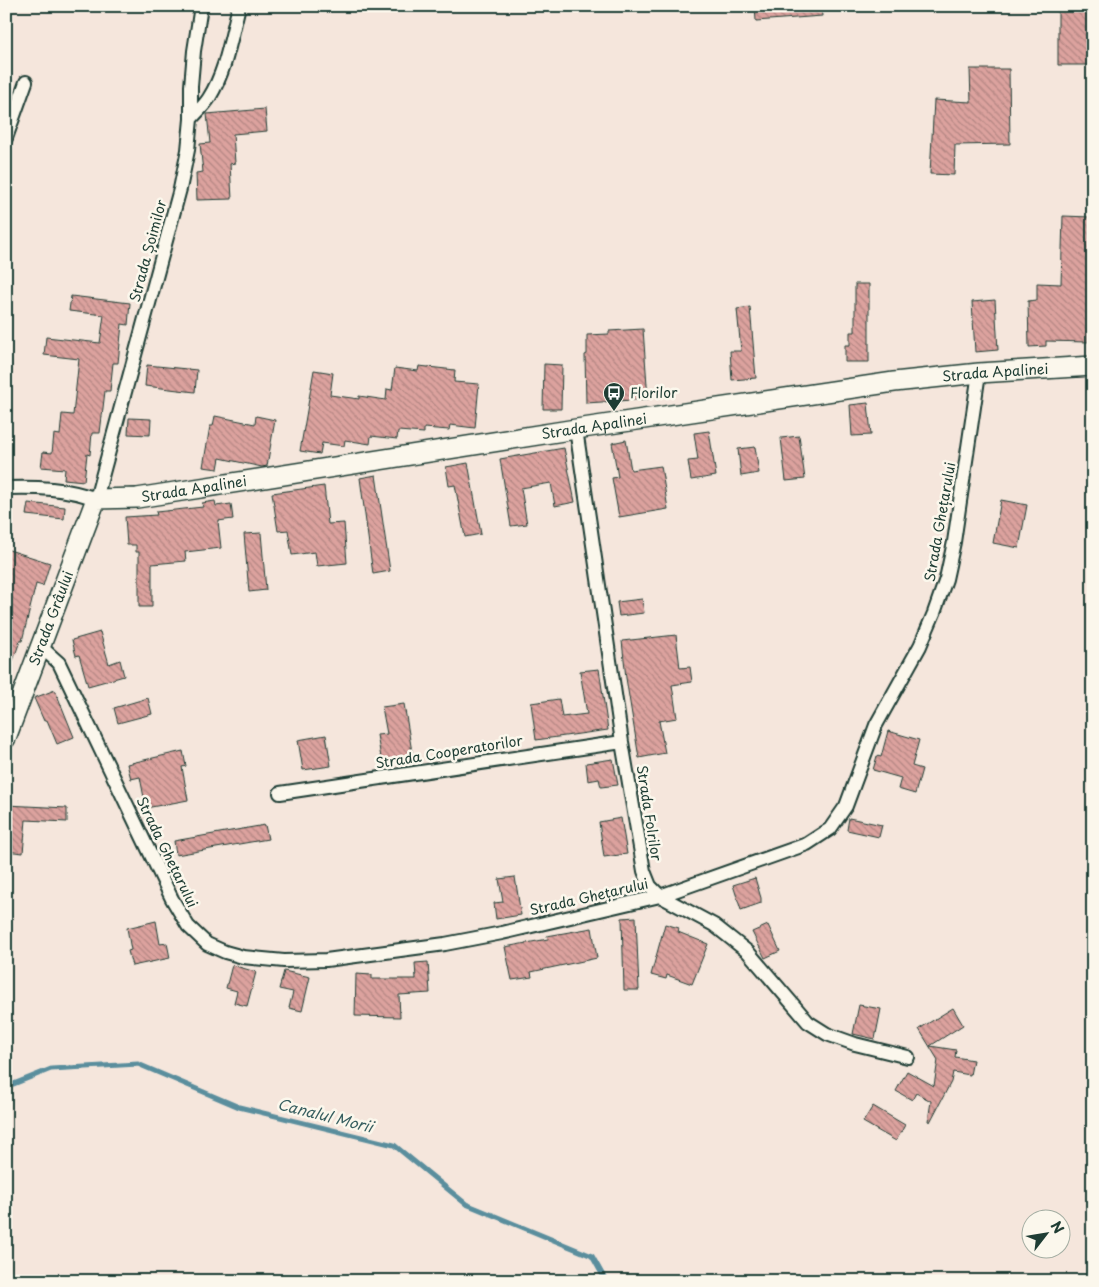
<svg xmlns="http://www.w3.org/2000/svg" width="1099" height="1287" viewBox="0 0 1099 1287" font-family="'Playpen Sans',sans-serif">
	<style>
		.lines { fill: none; stroke-linecap: round; stroke-linejoin: round }
		.stream { stroke: #5a8e9d; stroke-width: 5 }
		.building { fill: url(#building-back-hatch); stroke: #1f3d34 }
		.street-casing { stroke: #1f3d34; stroke-width: 16 }
		.secondary-casing { stroke: #1f3d34; stroke-width: 22 }
		.street { stroke: #fbf7ec; stroke-width: 12 }
		.secondary { stroke: #fbf7ec; stroke-width: 19 }
		.labels { text-anchor: middle; stroke-width: 5; stroke-linejoin: round; paint-order: stroke }
		.street-label { font-size: 14px; fill: #1f3d34; stroke: #fbf7ec }
		.poi-label { font-size: 14px; fill: #1f3d34; stroke: #fbf7ec; text-anchor: start }
		.water-label { font-size: 15px; font-style: italic; fill: #385f60; stroke: #fbf7ec }
	</style>
	<defs>
		<pattern id="building-back-hatch" width="6" height="6" patternUnits="userSpaceOnUse" patternTransform="scale(1.25)"><rect width="6" height="6" fill="#dca29e"/><path d="M-1 5l2 2M0 0l6 6M5-1l2 2" fill="none" stroke="#b28582"/></pattern>
	</defs>
	<rect width="100%" height="100%" fill="#f5e6dc"/>
	<filter id="ink" filterUnits="userSpaceOnUse"><feTurbulence type="fractalNoise" baseFrequency=".02" numOctaves="2"/><feDisplacementMap in="SourceGraphic" scale="10" xChannelSelector="R" yChannelSelector="G"/><feConvolveMatrix kernelMatrix="1 2 1 2 8 2 1 2 1" color-interpolation-filters="sRGB"/></filter>
	<g filter="url(#ink)">
		<g class="lines">
			<path class="stream" d="M6,1087l45,-18 87,-5 101,43 155,38 72,59 126,52 14,25"/>
		</g>
		<path class="building" d="M755,6h66l1,10 -66,5z
			M1058,6h35v59h-35z
			M970,69h39l1,75 -55,1 -1,30 -24,-1 4,-74 37,2z
			M265,109l2,22 -34,3 2,29 -5,1 2,35 -35,1 -1,-27 7,-1 -3,-28 10,-1 -3,-29z
			M1063,216l27,1 -2,125 -42,-1v5l-17,1 -1,-46 9,-1v-17l24,1z
			M855,284h14v78h-24v-17h5v-13h5z
			M71,296l59,7 -2,22 -6,-1 -4,39h-5l-3,28h-5l-5,42h-8l-2,22 -3,-1 -3,27 -20,-2 1,-10 -24,-2 2,-15 9,1 2,-19 6,1 2,-21 11,1 6,-56 -35,-4 2,-18 54,6 4,-28 -35,-4z
			M995,300l3,50 -23,2 -3,-50z
			M750,307l6,71 -24,2 -2,-29h11l-4,-42z
			M643,329l5,70 -62,4 -1,-48 2,-1v-19l22,-1v-3z
			M544,364l18,1 -1,44h-18z
			M147,365l50,5 -2,22 -50,-6z
			M419,366l36,4 -1,12 25,2 -4,44 -25,-3 -1,5 -25,-2v5l-26,-2 -1,8 -26,-3 -1,8 -25,-4 -1,6 -22,-3 -2,11 -20,-3 14,-81 19,3 -3,22 29,4v-3l27,4 1,-11 5,1 3,-22 23,3z
			M868,403l3,32 -19,1 -2,-31z
			M215,416l40,8 1,-8 19,4 -8,46 -5,1 -42,-9 -2,11 -15,-2 7,-41h3z
			M129,418l22,1 -1,16 -22,-1z
			M709,431l7,45 -25,4 -3,-19 10,-1 -4,-27z
			M799,436l6,43 -19,2 -5,-43z
			M626,440l5,30 30,-4 7,43 -49,8 -7,-39 6,-1 -6,-34z
			M755,447l4,26 -18,3 -3,-27z
			M564,448l11,54 -20,4 -4,-23 -30,5 6,36 -16,2 -11,-67z
			M468,463l13,71 -16,3 -10,-52 -6,1 -3,-19z
			M376,475l14,96 -17,3 -13,-96z
			M324,486l4,38 16,-1 3,40 -30,3 -2,-14 -23,3 -4,-25 -10,1 -6,-38z
			M1001,500l26,5 -8,43 -26,-5z
			M215,501l1,5 15,-2 2,15 -15,2 3,27 -36,4 1,9 -34,3v43h-13v-55h-3v-7h-9l-2,-28 32,-2 -1,-3 47,-5 -1,-4z
			M28,503l37,4 -1,12 -38,-4z
			M261,533l5,57 -17,2 -5,-58z
			M6,549l44,14 -7,23 -7,-2 -14,57h-2l-12,34 -2,-1z
			M642,599l2,14 -25,3 -2,-14z
			M100,632l9,32 11,-4 4,16 -36,10 -9,-31 -3,1 -4,-16z
			M676,635l4,33 10,-1 2,15 -20,3 5,33 -18,3 6,32 -26,5 -13,-80 -4,-37z
			M599,669l9,61 -72,10 -5,-37 28,-4 3,18 25,-3 -7,-43z
			M55,690l19,47 -17,7 -10,-24 -3,1 -10,-23z
			M148,698l4,16 -34,9 -4,-15z
			M404,704l9,54 -31,5 -5,-28 10,-1 -5,-27z
			M888,731l31,9 -7,26 10,3 -7,25 -17,-5 3,-11 -28,-8 4,-14 4,1z
			M326,735l5,31 -28,4 -5,-30z
			M183,751l3,15 -4,1 6,33 -42,8 -6,-31 -9,2 -4,-15z
			M613,759l5,26 -17,2 -2,-8 -11,2 -2,-18z
			M6,805l61,3v14l-41,-2 -3,33 -17,-2z
			M621,818l6,36 -23,3 -5,-35z
			M849,818l33,7 -3,12 -32,-7z
			M265,825l3,14 -92,16 -2,-14z
			M515,877l6,38 -25,4 -2,-16 9,-1 -4,-23z
			M755,878l6,20v5l-20,7 -8,-25z
			M636,917l3,73h-15l-2,-72z
			M156,921l4,23 7,-1 3,15 -38,8 -4,-15 3,-1 -4,-22z
			M665,924l14,4 -1,4 30,12 -16,40 -25,-9 -1,4 -15,-4z
			M768,925l12,26 -15,7 -13,-26z
			M592,928l5,30 -66,14 1,5 -20,3 -7,-33 43,-8 -1,-3z
			M428,962l2,31 -31,2 1,22 -45,-1 1,-42 16,1v4h44l-1,-16z
			M232,965l24,7 -9,34 -13,-3 3,-12 -11,-3z
			M284,971l26,6 -8,34 -13,-3 4,-16 -14,-3z
			M859,1005l22,4 -6,30 -22,-5z
			M953,1008l10,17 -33,21 26,4 -1,7 18,3 -3,15 -17,-3 -2,10 -21,40 -2,-1 3,-20 -15,-8 -4,7 -16,-9 11,-20 27,15 4,-26 -19,-31z
			M873,1106l32,19 -9,16 -33,-19z"/>
		<g class="lines">
			<g class="street-casing">
				<path id="street" d="M191,119c6,-7 13,-13 18,-21 17,-27 22,-61 30,-92
					M6,138l20,-56
					M576,429l46,313 22,129 6,15 10,10 54,29 34,27 60,70 19,12 28,10 53,13
					M6,488c32,-1 60,0 90,11l84,-310 8,-39 3,-31v-33l3,-35 7,-45
					M40,646l19,17 113,236 16,27 19,18 18,8 18,5 41,4 42,-1 119,-16 57,-11 158,-37 147,-52 23,-15 16,-23 30,-81 44,-79 14,-33 12,-34 8,-37 25,-169
					M280,793l342,-51"/>
			</g>
			<g class="secondary-casing">
				<g id="secondary">
					<path id="s1" d="M6,738l90,-239 41,-1 439,-69 318,-47 85,-9 114,-7"/>
				</g>
			</g>
			<use href="#street" class="street"/>
			<use href="#secondary" class="secondary"/>
		</g>
	</g>
	<defs>
		<g id="bus-pin" transform="scale(1.125)"><path d="M0 17L-7.5 6A9.5 9.5 0 1 1 7.5 6Z" fill="#1f3d34" stroke="#fbf7ec"/><path d="M-5-6H5V4H4V6H2V4H-2V6H-4V4H-5ZM-3.5-4V0h7V-4ZM-3.5 1.2v1.5H-2V1.2ZM2 1.2v1.5H3.5V1.2Z" fill="#fff"/></g>
	</defs>
	<g fill-rule="evenodd">
		<use href="#bus-pin" x="614" y="393"/>
	</g>
	<g class="labels">
		<g class="street-label">
			<text transform="translate(148 251) rotate(-75)" y="5">Strada Șoimilor</text>
			<text dy="5" stroke="none"><textPath href="#s1" startOffset="1164">Strada Apalinei</textPath></text>
			<text dy="5" stroke="none"><textPath href="#s1" startOffset="759">Strada Apalinei</textPath></text>
			<text dy="5" stroke="none"><textPath href="#s1" startOffset="354">Strada Apalinei</textPath></text>
			<text transform="translate(940 522) rotate(-80)" y="5">Strada Ghețarului</text>
			<text dy="5" stroke="none"><textPath href="#s1" startOffset="128">Strada Grâului</textPath></text>
			<text transform="translate(449 752) rotate(-9)" y="5">Strada Cooperatorilor</text>
			<text transform="translate(649 813) rotate(81)" y="5">Strada Folrilor</text>
			<text transform="translate(167 852) rotate(64)" y="5">Strada Ghețarului</text>
			<text transform="translate(589 897) rotate(-13)" y="5">Strada Ghețarului</text>
		</g>
		<g class="poi-label">
			<text x="630" y="398">Florilor</text>
		</g>
		<g class="water-label">
			<text transform="translate(325 1116) rotate(14)" y="5">Canalul Morii</text>
		</g>
	</g>
	<rect width="1099" height="1287" fill="none" stroke="#fbf7ec" stroke-width="25"/>
	<rect x="12" y="12" width="1074" height="1262" fill="none" stroke="#1f3d34" stroke-width="2" filter="url(#ink)"/>
	<g transform="translate(1046 1234) rotate(59)"><circle r="24" fill="#fbf7ec" stroke="#a3ada2"/>
	<path d="M0-4L9 19L0 12L-9 19Z" fill="#1f3d34"/>
	<text y="-8" font-size="14" font-weight="bold" text-anchor="middle" fill="#1f3d34">N</text>
	</g>
</svg>
